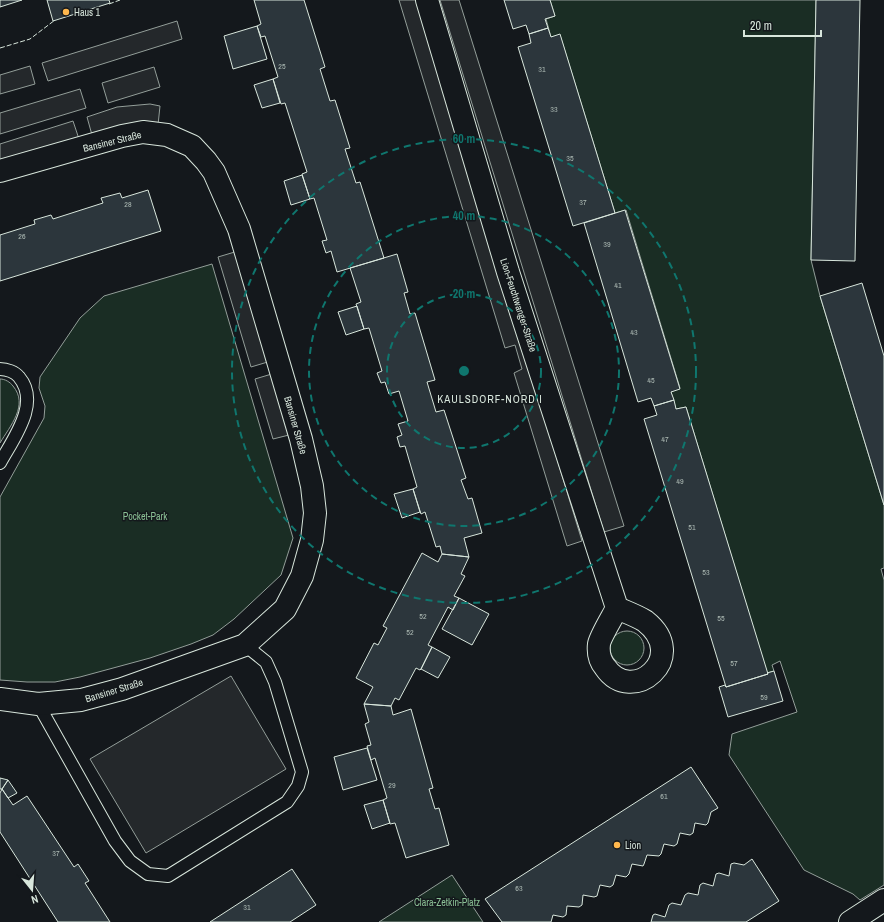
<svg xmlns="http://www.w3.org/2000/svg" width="884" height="922" viewBox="0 0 884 922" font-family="'Archivo Narrow',sans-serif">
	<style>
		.green { fill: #1a2d24; stroke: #939e99 }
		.parking { fill: #24282b; stroke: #939e99 }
		.building { fill: #2c363c; stroke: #d8e6dc }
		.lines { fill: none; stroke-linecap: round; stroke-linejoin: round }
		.lane-casing { stroke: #d8e6dc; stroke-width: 14 }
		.street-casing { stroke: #d8e6dc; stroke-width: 24 }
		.lane { stroke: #14181c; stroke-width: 12 }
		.street { stroke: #14181c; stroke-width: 22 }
		.fence { stroke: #d8e6dc; stroke-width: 1; stroke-dasharray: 5 2; stroke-linecap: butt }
		.ring { fill: none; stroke: #0f766e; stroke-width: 2; stroke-dasharray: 7 5 }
		.poi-dot { fill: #ffb74d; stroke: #14181c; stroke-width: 1.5 }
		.labels { text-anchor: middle; stroke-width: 3; stroke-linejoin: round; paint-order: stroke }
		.number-label { font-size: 8px; fill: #adbab4 }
		.poi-label { font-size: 10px; fill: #d8e6dc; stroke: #14181c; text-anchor: start }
		.street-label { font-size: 10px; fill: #d8e6dc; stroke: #14181c }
		.park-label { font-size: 10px; fill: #8ac095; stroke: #14181c }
		.neighbourhood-label { font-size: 11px; letter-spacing: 1px; fill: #d8e6dc; stroke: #14181c }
		.centre { fill: #0f766e; stroke: #14181c; stroke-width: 2 }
		.ring-label { font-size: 12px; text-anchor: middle; font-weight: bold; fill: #0f766e; stroke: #14181c; stroke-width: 3; stroke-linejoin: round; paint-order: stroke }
	</style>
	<rect width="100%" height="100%" fill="#14181c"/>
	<path class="green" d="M550,0h266l-5,260 9,36 64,209v63l-3,1 3,11v305l-24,15 -7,-6 -49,-24 -75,-115 3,-21 65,-22 -17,-51 -8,4 2,6 -7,2 -81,-266 -10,2 -5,-17 9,-4 -54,-178 -11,3 -55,-178 -9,2 -5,-18 9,-3z
		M212,264l81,274 -12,37 -47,44 -21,16 -22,9 -41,14 -70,19 -25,5h-28l-27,-2v-183l44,-79 1,-12 -6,-18 1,-11 40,-59 24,-22z
		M0,379c5,0 10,3 13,7 16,19 -3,40 -13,57z
		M610 648a17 17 0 1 1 34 0a17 17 0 1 1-34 0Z
		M452,875l31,47h-104z"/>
	<path class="parking" d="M399,0h18l165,541 -15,5 -53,-173 8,-4 -7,-24 -10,3z
		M440,0h19l165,526 -20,6z
		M177,21l5,18 -134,42 -6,-18z
		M30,66l5,18 -35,10v-19z
		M154,67l6,20 -52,16 -6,-20z
		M80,89l6,19 -86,26v-21z
		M150,104l10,2 -2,19 -66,10 -5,-18 30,-10z
		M73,121l6,18 -79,24v-19z
		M238,251l33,110 -20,6 -33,-110z
		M275,373l18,61 -20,5 -18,-60z
		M231,676l55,93 -140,84 -56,-94z"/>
	<path class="building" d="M0,0h22l-22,7z
		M47,0h62l1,3 -57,18z
		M254,0h50l21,67 -5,2 10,32 5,-1 15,48 -5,1 11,34 4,-1 24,76 -47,14 -6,-21 -5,2 -4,-12 5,-1 -13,-42 -4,1 -8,-25 5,-2 -22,-69 -4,1 -8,-25 5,-2 -13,-41 -4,1 -4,-11 4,-2z
		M504,0h46l5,16 -10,3 3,9 -19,6 -3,-9 -13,4z
		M816,0h44l-5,261 -44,-1z
		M257,26l10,33 -34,10 -9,-33z
		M548,28l3,9 9,-3 55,179 -42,13 -55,-179 13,-4 -2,-9z
		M273,79l7,24 -18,5 -8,-23z
		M302,175l8,24 -19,6 -7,-24z
		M148,190l13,41 -161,50v-46l35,-11 -1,-4 17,-5 2,4 50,-16 -2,-5 19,-5 2,5z
		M625,210l55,179 -9,3 3,8 -20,6 -3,-8 -13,4 -54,-179z
		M397,254l11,38 -4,1 6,21 5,-1 20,67 -8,2 9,30 8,-2 22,68 -5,2 7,19 4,-1 10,35 -18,5 5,19 -27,-3 -2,-8 -4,1 -11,-35 -4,2 -8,-25 4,-2 -12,-41 -5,1 -3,-10 5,-2 -4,-11 10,-3 -9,-30 -10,3 -4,-12 -4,1 -4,-10 5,-2 -13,-43 -5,1 -8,-25 5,-2 -11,-34z
		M862,283l22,73v149l-64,-209z
		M357,306l7,23 -18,6 -8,-23z
		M674,400l2,9 10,-2 82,267 -42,13 -82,-268 13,-4 -3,-9z
		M413,489l7,23 -18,6 -8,-24z
		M422,553l16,9 4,-8 27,3 -8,17 4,2 -11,20 5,2 -6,12 -5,-3 -20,38 4,2 -11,22 -1,1 -4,-2 -17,32 -4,-2 -4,8 -27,-2 9,-17 -17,-9 18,-35 4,2 9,-17 -4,-2z
		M459,598l30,16 -17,31 -30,-16z
		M432,647l18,10 -12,21 -17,-9z
		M774,671l9,30 -55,16 -9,-30 6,-2 1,2 42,-13 -1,-1z
		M364,704l27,2 2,9 18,-6 22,79 -4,1 6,20 4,-1 10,37 -43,13 -11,-35 -5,1 -7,-24 4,-2 -12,-40 -4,2 -4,-14 4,-1 -6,-21 4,-2z
		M367,748l10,32 -34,10 -9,-33z
		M691,767l27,41 -7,4 -3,11 -2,2 -11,-2 -2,10 -3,2 -10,-2 -3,11 -3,2 -10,-2 -3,10 -2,2 -12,-1 -3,9 -1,2 -11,-2 -3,10 -3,3 -10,-2 -3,10 -3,2 -10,-2 -3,11 -3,1 -11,-2 -1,10 -3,2 -12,-1 -1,9 -3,2 -10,-2 -2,7h-49l-17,-23z
		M0,778l8,2 -6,9h-2z
		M8,780l9,13 -9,5 -6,-9z
		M2,789l11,16 14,-9 47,71 4,-3 11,17 -4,2 25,39h-52l-58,-90v-39z
		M383,800l7,23 -18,6 -8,-24z
		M752,859l27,42 -33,21h-95l2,-7 2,-1 10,3 4,-12 3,-2 9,2 4,-10 3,-2 10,2 2,-10 3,-2 10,3 3,-12 3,-1 10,3 2,-12 3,-1 10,2z
		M292,869l24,36 -26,17h-80z"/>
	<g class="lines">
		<g class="lane-casing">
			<path id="lane" d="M0,369c7,0 15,3 19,8 22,26 -6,62 -19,86
				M38,704l77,137 15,20 18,13 20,2 119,-74 11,-16 4,-14 -27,-90 -9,-20 -21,-17"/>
		</g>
		<g class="street-casing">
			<path id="street" d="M427,0l81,272 109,336c-4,8 -17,29 -18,36 -1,8 1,17 6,23 27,40 86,-10 40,-46 -8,-5 -19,-9 -28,-13
				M0,171l122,-35 21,-4 24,3 25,11 14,15 8,11 25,57 62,210 11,47 3,27 -3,27 -10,36 -17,33 -40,36 -123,44 -41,11 -43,4 -38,-5
				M850,922l34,-22"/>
		</g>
		<use href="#lane" class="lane"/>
		<use href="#street" class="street"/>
		<path class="fence" d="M109,4l11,-4
			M0,48l30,-9 25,-19"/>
	</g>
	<g class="ring">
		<circle cx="464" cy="371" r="77"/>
		<circle cx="464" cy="371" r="155"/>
		<circle cx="464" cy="371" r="232"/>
	</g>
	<g class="poi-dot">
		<circle cx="66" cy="12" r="4"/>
		<circle cx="617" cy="845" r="4"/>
	</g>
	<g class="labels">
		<g class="number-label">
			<text x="282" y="69">25</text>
			<text x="542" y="72">31</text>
			<text x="554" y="112">33</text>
			<text x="570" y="161">35</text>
			<text x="583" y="205">37</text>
			<text x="128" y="207">28</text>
			<text x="22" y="239">26</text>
			<text x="607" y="247">39</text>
			<text x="618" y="288">41</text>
			<text x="634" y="335">43</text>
			<text x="651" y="383">45</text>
			<text x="665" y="442">47</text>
			<text x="680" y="484">49</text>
			<text x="692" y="530">51</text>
			<text x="706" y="575">53</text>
			<text x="423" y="619">52</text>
			<text x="721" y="621">55</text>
			<text x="410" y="635">52</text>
			<text x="734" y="666">57</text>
			<text x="764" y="700">59</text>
			<text x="392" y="788">29</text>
			<text x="664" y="799">61</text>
			<text x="56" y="856">37</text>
			<text x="519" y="891">63</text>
			<text x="247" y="910">31</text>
		</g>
		<g class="poi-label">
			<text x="74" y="16">Haus 1</text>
			<text x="625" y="849">Lion</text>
		</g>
		<g class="street-label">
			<text transform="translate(112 141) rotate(-14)" y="4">Bansiner Straße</text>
			<text transform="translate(519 305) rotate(72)" y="4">Lion-Feuchtwanger-Straße</text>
			<text transform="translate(296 425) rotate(74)" y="4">Bansiner Straße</text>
			<text transform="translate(114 690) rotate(-17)" y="4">Bansiner Straße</text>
		</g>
		<g class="park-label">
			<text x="145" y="520">Pocket-Park</text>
			<text x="447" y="906">Clara-Zetkin-Platz</text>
		</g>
		<g class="neighbourhood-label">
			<text x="490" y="403">KAULSDORF-NORD I</text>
		</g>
	</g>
	<circle cx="464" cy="371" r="6" class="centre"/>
	<g class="ring-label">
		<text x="464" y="143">60 m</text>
		<text x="464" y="220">40 m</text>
		<text x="464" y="298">20 m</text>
	</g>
	<g transform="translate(32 890) rotate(163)" stroke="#14181c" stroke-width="3" paint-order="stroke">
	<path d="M0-3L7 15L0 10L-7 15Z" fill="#d8e6dc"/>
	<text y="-6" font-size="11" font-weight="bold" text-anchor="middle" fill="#d8e6dc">N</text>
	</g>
	<path d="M744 30v6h77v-6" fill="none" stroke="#d8e6dc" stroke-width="2"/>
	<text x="750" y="30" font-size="12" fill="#d8e6dc" stroke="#14181c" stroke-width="3" paint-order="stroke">20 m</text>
</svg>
